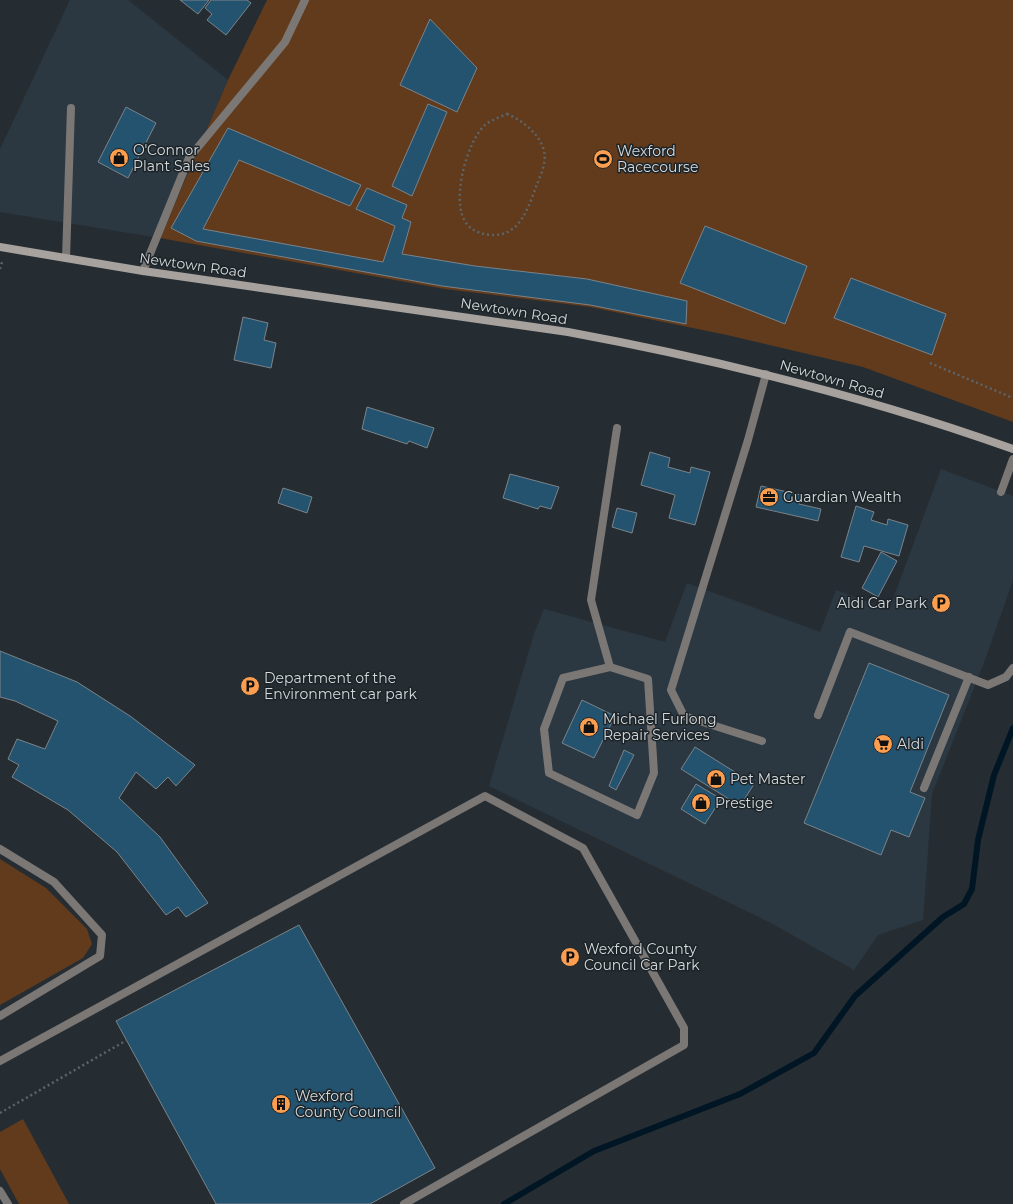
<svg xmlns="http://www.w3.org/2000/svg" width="1013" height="1204" viewBox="0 0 1013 1204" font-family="Montserrat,sans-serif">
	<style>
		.built { fill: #2b3841 }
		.green { fill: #613b1c }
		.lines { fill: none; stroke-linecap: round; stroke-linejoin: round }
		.stream { stroke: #001624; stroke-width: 6 }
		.building { fill: #245370; stroke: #7b8389 }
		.path { stroke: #5e6468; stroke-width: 2.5; stroke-dasharray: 2 3; stroke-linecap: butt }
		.service { stroke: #7b7775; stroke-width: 8 }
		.secondary { stroke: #a8a29e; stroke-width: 8 }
		.labels { text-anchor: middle; stroke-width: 3; stroke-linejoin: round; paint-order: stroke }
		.poi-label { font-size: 14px; fill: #d5dadd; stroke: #1d2428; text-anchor: start }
		.street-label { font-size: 14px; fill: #d5dadd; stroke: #1d2428 }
	</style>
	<rect width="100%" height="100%" fill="#262d32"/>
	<path class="built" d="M70,0h58l100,80 -68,158 -160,-26v-63z
		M941,469l72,27v84l-28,80 -53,134 -9,126 -45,15 -24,35 -83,-47 -282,-137 45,-152 10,-25 121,33 22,-59 133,49 16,-42 53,20z"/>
	<path class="green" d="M267,0h746v422l-150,-55 -136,-32 -137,-28 -145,-18 -285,-51 68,-158z
		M0,859l46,29 41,41 5,15 -9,14 -83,47z
		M23,1119l46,85h-50l-19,-35v-37z"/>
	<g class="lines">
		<path class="stream" d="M504,1204l90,-53 146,-57 74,-41 41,-57 88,-79 21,-13 8,-15 6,-49 16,-65 19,-47"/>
	</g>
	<path class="building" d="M180,0h29l-11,14z
		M211,0h36l4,3 -25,32 -19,-15 5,-6 -7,-6z
		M430,19l47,49 -20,44 -57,-27z
		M428,104l19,8 -35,84 -20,-10z
		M126,107l30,16 -28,55 -30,-16z
		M228,128l133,57 -11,21 -111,-46 -36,69 180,33 12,-36 -39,-17 11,-21 40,17 -5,13 9,4 -9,32 73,12 112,13 100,22 -1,23 -96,-19 -148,-19 -246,-45 -25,-13z
		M705,226l102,40 -22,58 -105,-41z
		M851,278l95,36 -14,41 -98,-37z
		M243,317l25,6 -4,17 12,3 -5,25 -37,-8z
		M367,407l67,21 -7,20 -18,-7 -2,3 -45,-15z
		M650,452l20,6 -2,9 22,6 1,-6 19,5 -15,53 -26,-7 6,-23 -34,-10z
		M510,474l49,13 -8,22 -11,-3 -2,3 -35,-11z
		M761,486l40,9 -2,9 22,5 -3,12 -62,-14z
		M283,488l29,9 -5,16 -29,-10z
		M856,506l18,6 -3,8 16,5 1,-6 20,6 -9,31 -35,-10 -5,16 -18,-5z
		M617,508l20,5 -5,20 -20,-6z
		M881,552l16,9 -19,36 -16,-9z
		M0,651l77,31 53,34 65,49 -19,21 -8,-9 -12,12 -20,-17 -17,26 41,39 48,66 -22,14 -8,-10 -12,8 -49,-63 -49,-42 -56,-33 7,-12 -11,-6 9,-20 28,10 13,-28 -43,-20 -15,-4z
		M869,663l80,32 -39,97 15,6 -16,39 -18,-7 -10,25 -77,-32z
		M582,700l33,16 -21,42 -32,-15z
		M695,747l59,37 -14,22 -59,-37z
		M624,750l10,5 -18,35 -7,-4z
		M696,784l25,15 -16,25 -24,-15z
		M299,925l136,243 -65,36h-154l-100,-183z"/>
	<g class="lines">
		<path class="path" d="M507,114c15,6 33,20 37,37 3,12 -4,25 -8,36 -8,21 -16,48 -42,48 -8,0 -17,-2 -23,-7 -24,-17 -5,-86 14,-103 6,-5 15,-8 22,-11z
			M0,269l2,-7
			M930,363l83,35
			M0,1113l127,-73"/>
		<path class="service" d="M66,258l5,-150
			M143,271l46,-113 96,-116 20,-42
			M1001,492l12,-33
			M610,667l38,12 6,94 -17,42 -88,-42 -5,-44 19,-51z
			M610,667l-19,-67 26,-172
			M818,715l32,-83 138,53 18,-8 7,-9
			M762,741l-78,-25 -13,-26 77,-250 18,-66
			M924,788l45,-111
			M0,849l54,33 48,53 -2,21 -100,60
			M0,1061l485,-265 98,52 101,180v17l-280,159
			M0,1191l8,13"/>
		<path class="secondary" d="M0,247l143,24 425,61c151,28 300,65 445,117"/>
	</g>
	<defs>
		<g id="shop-disc" transform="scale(1)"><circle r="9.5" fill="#fb9e50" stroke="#1d2428"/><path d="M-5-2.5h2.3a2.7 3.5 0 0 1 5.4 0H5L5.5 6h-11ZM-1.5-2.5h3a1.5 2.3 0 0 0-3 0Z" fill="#111"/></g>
		<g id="stadium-disc" transform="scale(1)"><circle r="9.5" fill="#fb9e50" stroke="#1d2428"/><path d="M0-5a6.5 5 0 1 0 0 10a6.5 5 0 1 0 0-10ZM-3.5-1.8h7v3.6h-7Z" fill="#111"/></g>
		<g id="office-disc" transform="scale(1)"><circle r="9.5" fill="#fb9e50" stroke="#1d2428"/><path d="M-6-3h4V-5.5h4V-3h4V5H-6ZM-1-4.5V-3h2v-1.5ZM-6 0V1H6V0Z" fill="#111"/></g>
		<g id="parking-disc" transform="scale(1)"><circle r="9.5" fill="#fb9e50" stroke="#1d2428"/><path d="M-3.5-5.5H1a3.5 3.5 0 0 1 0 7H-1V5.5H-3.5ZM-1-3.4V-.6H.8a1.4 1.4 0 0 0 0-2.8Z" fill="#111"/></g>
		<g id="supermarket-disc" transform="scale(1)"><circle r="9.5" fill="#fb9e50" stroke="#1d2428"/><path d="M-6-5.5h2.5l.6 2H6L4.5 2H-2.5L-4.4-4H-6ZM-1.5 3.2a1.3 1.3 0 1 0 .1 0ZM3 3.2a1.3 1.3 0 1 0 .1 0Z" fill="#111"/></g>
		<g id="building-disc" transform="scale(1)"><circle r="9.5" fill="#fb9e50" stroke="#1d2428"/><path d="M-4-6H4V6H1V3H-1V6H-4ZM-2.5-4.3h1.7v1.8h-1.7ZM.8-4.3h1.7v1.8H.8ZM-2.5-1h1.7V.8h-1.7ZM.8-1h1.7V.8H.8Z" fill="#111"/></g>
	</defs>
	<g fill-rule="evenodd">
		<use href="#shop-disc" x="119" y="158"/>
		<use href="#stadium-disc" x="603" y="159"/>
		<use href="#office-disc" x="769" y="497"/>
		<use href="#parking-disc" x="941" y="603"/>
		<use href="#parking-disc" x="250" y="686"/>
		<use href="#shop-disc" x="589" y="727"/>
		<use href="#supermarket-disc" x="883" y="744"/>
		<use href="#shop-disc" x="716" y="779"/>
		<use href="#shop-disc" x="701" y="803"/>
		<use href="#parking-disc" x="570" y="957"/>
		<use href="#building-disc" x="281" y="1104"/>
	</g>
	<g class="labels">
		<g class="poi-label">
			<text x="133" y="155">O'Connor<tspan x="133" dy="16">Plant Sales</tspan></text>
			<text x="617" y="156">Wexford<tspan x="617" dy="16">Racecourse</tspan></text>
			<text x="783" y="502">Guardian Wealth</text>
			<text x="927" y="608" text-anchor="end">Aldi Car Park</text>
			<text x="264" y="683">Department of the<tspan x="264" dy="16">Environment car park</tspan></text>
			<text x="603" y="724">Michael Furlong<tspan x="603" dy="16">Repair Services</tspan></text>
			<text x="897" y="749">Aldi</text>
			<text x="730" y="784">Pet Master</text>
			<text x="715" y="808">Prestige</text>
			<text x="584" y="954">Wexford County<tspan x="584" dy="16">Council Car Park</tspan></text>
			<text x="295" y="1101">Wexford<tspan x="295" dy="16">County Council</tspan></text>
		</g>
		<g class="street-label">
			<text transform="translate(193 265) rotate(8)" y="5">Newtown Road</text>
			<text transform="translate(514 311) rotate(9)" y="5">Newtown Road</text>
			<text transform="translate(832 379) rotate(16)" y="5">Newtown Road</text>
		</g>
	</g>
</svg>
